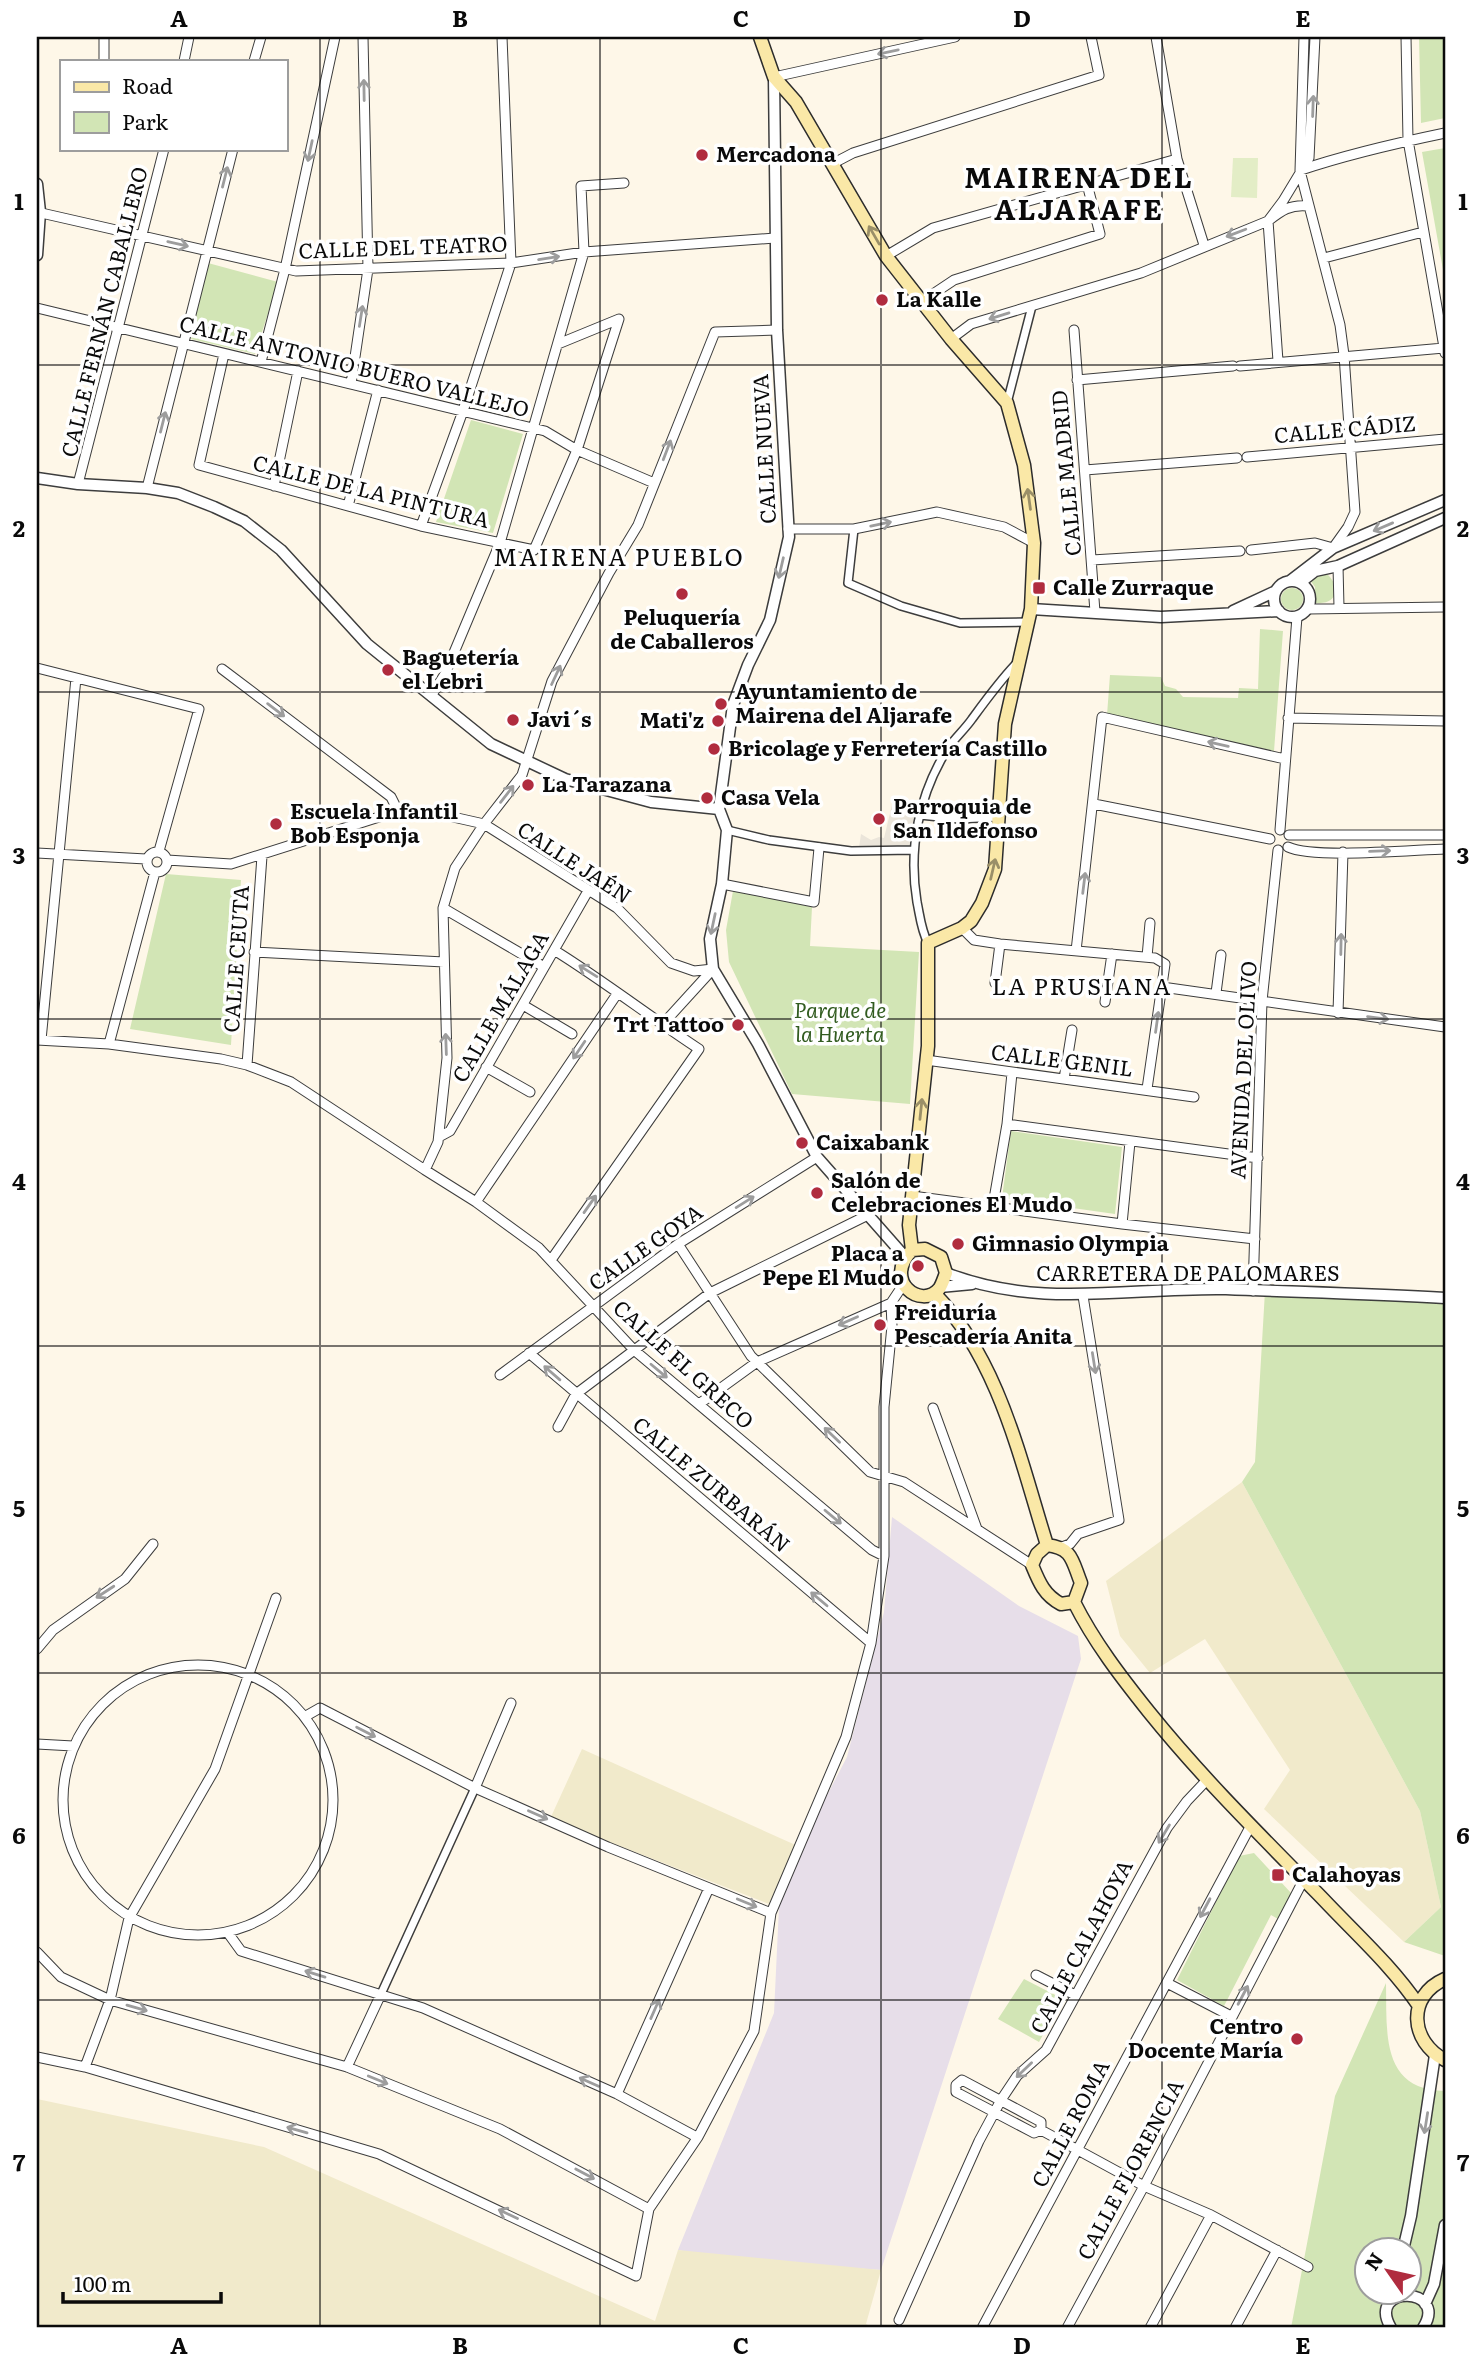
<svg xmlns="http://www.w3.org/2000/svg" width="1482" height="2365" viewBox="0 0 1482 2365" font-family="Literata,serif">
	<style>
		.industrial { fill: #e7dee9 }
		.farmland { fill: #f1eacb }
		.green { fill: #d2e5b5; fill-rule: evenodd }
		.pitch { fill: #e3edc6 }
		.plaza { fill: #ebe5da }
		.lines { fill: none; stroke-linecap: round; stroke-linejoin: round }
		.pedestrian-casing { stroke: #3d3d3d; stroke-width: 10 }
		.minor-casing { stroke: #3d3d3d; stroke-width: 11 }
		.tertiary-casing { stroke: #3d3d3d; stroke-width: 13 }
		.secondary-casing { stroke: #2c2c2c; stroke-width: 15 }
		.pedestrian { stroke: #fff; stroke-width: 7 }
		.minor { stroke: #fff; stroke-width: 9 }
		.tertiary { stroke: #fff; stroke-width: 10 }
		.secondary { stroke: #fae8a7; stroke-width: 12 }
		.oneway { stroke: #9d9d9d }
		.oneway2 { stroke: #9a8f68 }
		.grid { fill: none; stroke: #0a0a0a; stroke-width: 2; stroke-opacity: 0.55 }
		.poi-dot { fill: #b02c3f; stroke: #fff; stroke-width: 2.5 }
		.labels { text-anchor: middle; stroke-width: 7; stroke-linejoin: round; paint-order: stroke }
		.poi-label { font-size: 21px; font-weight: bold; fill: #0a0a0a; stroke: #fff; text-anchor: start }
		.street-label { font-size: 21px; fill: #0a0a0a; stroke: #fff }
		.park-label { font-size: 21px; font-style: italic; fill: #325c20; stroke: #fff }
		.neighbourhood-label { font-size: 23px; letter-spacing: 2px; fill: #0a0a0a; stroke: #fff }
		.quarter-label { font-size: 24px; letter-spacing: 2px; fill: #0a0a0a; stroke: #fff }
		.district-label { font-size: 28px; font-weight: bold; letter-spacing: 2px; fill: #0a0a0a; stroke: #fff }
		.neatline { fill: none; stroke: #0a0a0a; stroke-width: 2.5 }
		.grid-label { font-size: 23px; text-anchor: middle; font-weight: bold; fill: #0a0a0a }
	</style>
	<rect width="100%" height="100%" fill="#fef7e8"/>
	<path class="industrial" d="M892,1517l127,89 59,30 3,23 -200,611 -158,-11 -45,-9 96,-237 5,-106 21,-60 47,-90 37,-145z"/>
	<path class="farmland" d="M1242,1482l178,329 21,96 -37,35 -140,-133 26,-39 -85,-131 -55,34 -30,-37 -14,-55z
		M582,1749l218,98 -26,59 -224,-87z
		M37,2099l227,48 391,174 23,-71 203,20 -15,54 8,4h-837z"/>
	<path class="green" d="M1419,37h26v81l-24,5z
		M1445,148v133l-23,-129z
		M208,263l70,19 -23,72 -64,-15z
		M471,420l52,14 -30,99 -57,-11z
		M1327,574c15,14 10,31 -12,29v-16l-5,-7 5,-4z
		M1281 599a11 11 0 1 1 22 0a11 11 0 1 1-22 0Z
		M1260,629l23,2 -9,120 -167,-36 3,-40 51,2 4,9 11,3 7,8 55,1 1,-10 19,1z
		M166,874l75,6 -10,165 -101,-16z
		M733,891l79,16 -2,39 109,6 -9,152 -118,-10 -63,-132 -3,-32z
		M1011,1131l111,16 -7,67 -113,-16z
		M1265,1291l180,8v657l-41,-14 37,-35 -21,-96 -178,-329 13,-20z
		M1254,1853l38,41 -14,25 -7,-4 -47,91 -47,-26 62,-124z
		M1024,1979l39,20 -24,43 -41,-23z
		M1386,1983c1,48 -6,107 59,108v237h-154l44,-232zM1366,2250h42v42h-42z"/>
	<path class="pitch" d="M1233,158h25l-1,40 -26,-1z"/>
	<path class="plaza" d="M893,801l32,9 -8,43 -59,2 3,-21 10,6 8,-3 5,1z"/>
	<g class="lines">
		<g class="pedestrian-casing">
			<path id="pedestrian" d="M1007,403l25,-97
				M854,529l-6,54 53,23 59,17 69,-1
				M920,815l39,4 40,-2
				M727,830l42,10 82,11 62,-1
				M928,943c-7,-13 -8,-27 -11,-41 -9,-54 2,-108 31,-154 7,-10 17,-19 24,-29 14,-19 27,-37 43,-54
				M381,1994l94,-206"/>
		</g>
		<g class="minor-casing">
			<path id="minor" d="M1156,37l21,122 27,86
				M1406,37l2,103 37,213
				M104,61v-24
				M184,61l5,-24
				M254,61l7,-24
				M774,77l181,-40
				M832,164l21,-11 246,-78 -8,-38
				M1301,170c47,-16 96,-27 144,-37
				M37,212l259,59 215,-8 73,-11 191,-14
				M886,256l47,-28 244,-69
				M1324,258l99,-26
				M921,302l33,-22 146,-46 -13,-50
				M37,308l508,123 32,19 77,33
				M777,330l-62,2 -77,193 -29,48 -57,108 -30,94 -38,49 -29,44 -12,40 4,150 -9,84 -13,28 51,32 63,46 95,102 238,200 12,6
				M1074,330l21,282
				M951,339l20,-15 170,-51 127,-52 15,-20 26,-43 6,-121
				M224,354l-25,111 222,61 113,24 43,-100 42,-131 -61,25
				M1278,361l-10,-140c13,-10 22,-17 40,-15
				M261,362l24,-93 50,-232
				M1240,366l204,-18
				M1077,380l156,-14
				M351,384l17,-115 -5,-232
				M1247,457l198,-18
				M1085,470l152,-12
				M78,484l86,-335
				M274,486l24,-115
				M147,488l86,-339
				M348,506l30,-116
				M421,526l42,-115 48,-148 -9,-226
				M788,529h66l83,-17 67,15 30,16
				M1251,550l64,-7 18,5 15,-21 7,-15 -11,-157 -4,-30 -40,-154 4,-134
				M1092,560l148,-9
				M1338,566l1,41
				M1308,609l137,-2
				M37,668l162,41 -40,142
				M222,669l169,128 7,14
				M431,696l14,-22 55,-131 84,-291 -3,-66 43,-3
				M1288,718l157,3
				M1094,804l176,35
				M1280,830l17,-213
				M1289,835h156
				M1288,847c25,12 124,3 157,2
				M147 862a10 10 0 1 1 20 0a10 10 0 1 1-20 0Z
				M37,853l109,6
				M167,860l64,4 167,-53 46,4 40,9 133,84 54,55 23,8 19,-2
				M722,884l92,18 5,-54
				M443,908l101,59
				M962,928l12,12 26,4 155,14 10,6 -18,125
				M1076,951l26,-234 183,42
				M254,952l190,10
				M1147,957l3,-34
				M995,983l5,-39
				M1162,987l283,40
				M1216,993l5,-38
				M1105,1002l7,-48
				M523,1005l49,29
				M1338,1013l5,-161
				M662,1025l51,-56
				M37,1040l72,4 112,15 26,6 44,17 134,88
				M41,1040l35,-362
				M109,1044l46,-172
				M926,1060l268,37
				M247,1065l15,-209
				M486,1067l44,25
				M1064,1079l8,-49
				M1007,1124l251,34
				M439,1137l11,-6 138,-240
				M912,1196l210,28 133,15
				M476,1202l141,-208
				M993,1205l14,-81 5,-51
				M1122,1224l8,-82
				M678,1244l73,112 119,116 34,10 128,83
				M551,1260l148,-211c-49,-32 -95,-68 -145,-99
				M1253,1291l9,-290 16,-151
				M529,1353l342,290
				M500,1375l178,-131 139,-87
				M699,1404l58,-42 134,-59 12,-18
				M933,1408l44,121
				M558,1427l18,-33 134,-101 158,-78
				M1062,1547l8,-3 8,-10 41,-14 -36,-224
				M37,1649l16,-19 72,-51 28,-35
				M63 1800a135 135 0 1 1 270 0a135 135 0 1 1-270 0Z
				M306,1716l14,-8 155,80 133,59 163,66
				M37,1744l36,2
				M475,1788l36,-85
				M228,1933l13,18 182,57 194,86 76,41
				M37,1952l24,25 49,23 237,67 153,62 149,80
				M1036,1975l39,20
				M1167,1983l64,33
				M37,2057l48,10 294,87 257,122 13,-67 49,-72 56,-106 17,-118 75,-176 25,-94 13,-87v-149l8,-81 -1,-23
				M85,2067l25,-67 19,-82 86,-149 61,-171
				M347,2067l34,-73
				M962,2080l79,42v8l-7,3 -78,-41v-7z
				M617,2094l92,-206
				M1041,2130l103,56 67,29 97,52
				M899,2320l80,-179 22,-41 16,-24 29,-26 121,-222 20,-27 19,-20
				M982,2328l268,-501
				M1067,2328l77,-142 160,-307
				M1150,2328l61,-113
				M1235,2328l42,-78"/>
		</g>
		<g class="tertiary-casing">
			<path id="tertiary" d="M774,77l3,253 12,207 -19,83 -22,45 -15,40 -14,104 8,21 -5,54 -12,55 3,30 45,75 59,113 88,100
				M37,184l3,28 -3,43
				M37,478l41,6 69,4 31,5 36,14 30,14 37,29 86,94 124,100 74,35 86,23 68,7
				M1274 599a18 18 0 1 1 36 0a18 18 0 1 1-36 0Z
				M1290,581l43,-33 112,-48
				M1301,582l14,-11 23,-5 107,-48
				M1031,609l130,8 118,-6
				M1233,611l43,-20
				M946,1273c96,37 183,14 280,16 73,3 146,5 219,9
				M940,1287l32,-3
				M1403,2250l8,-34 24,-161
				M1425,2304l9,-20 11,-59
				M1391,2328c-26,-44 59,-42 32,0"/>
		</g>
		<g class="secondary-casing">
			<path id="secondary" d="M760,37l14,40 22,25 90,154 65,83 56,64 17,62 10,78 -3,66 -26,115 -10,145 -13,34 -11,18 -9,7 -34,15v103l-19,179 3,25
				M925,1249l16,8 5,16c-2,5 -4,12 -7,16 -18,21 -57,-8 -27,-39z
				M934,1293c65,66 86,166 113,252
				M1047,1545c26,3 25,16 34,38l-7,19 -13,2c-17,-9 -22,-22 -29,-39l5,-11z
				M1074,1602c20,40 47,75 75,110 54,67 114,126 174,187 33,35 69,67 96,107
				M1445,1979c-39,17 -35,63 0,81"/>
		</g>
		<use href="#pedestrian" class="pedestrian"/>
		<use href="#minor" class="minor"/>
		<use href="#tertiary" class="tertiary"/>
		<use href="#secondary" class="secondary"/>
	</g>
	<defs><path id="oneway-shaft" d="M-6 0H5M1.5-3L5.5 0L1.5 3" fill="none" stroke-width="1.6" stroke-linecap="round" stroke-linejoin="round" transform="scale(1.75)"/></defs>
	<g class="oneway">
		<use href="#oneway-shaft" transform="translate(888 52) rotate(168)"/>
		<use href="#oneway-shaft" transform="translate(364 90) rotate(-91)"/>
		<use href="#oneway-shaft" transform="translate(1313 106) rotate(-88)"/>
		<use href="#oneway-shaft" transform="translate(310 151) rotate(102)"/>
		<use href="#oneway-shaft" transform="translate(225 177) rotate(-76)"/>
		<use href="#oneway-shaft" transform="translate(1236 233) rotate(159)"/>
		<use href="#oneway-shaft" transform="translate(178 244) rotate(13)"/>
		<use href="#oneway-shaft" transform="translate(549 258) rotate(-9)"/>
		<use href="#oneway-shaft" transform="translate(361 316) rotate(-81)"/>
		<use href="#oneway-shaft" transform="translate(999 316) rotate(163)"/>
		<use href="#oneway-shaft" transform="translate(163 422) rotate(-76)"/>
		<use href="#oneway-shaft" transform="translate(667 450) rotate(-69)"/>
		<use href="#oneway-shaft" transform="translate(881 524) rotate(-12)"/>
		<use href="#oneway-shaft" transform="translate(1383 527) rotate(157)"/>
		<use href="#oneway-shaft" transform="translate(781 568) rotate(103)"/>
		<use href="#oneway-shaft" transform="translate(556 675) rotate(-65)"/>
		<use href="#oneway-shaft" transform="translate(276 710) rotate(37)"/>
		<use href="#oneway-shaft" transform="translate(1218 744) rotate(-167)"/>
		<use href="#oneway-shaft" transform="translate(507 794) rotate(-52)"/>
		<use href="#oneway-shaft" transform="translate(1380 851) rotate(-2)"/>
		<use href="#oneway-shaft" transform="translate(1084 883) rotate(-83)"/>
		<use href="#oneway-shaft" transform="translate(713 924) rotate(102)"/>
		<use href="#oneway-shaft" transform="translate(1341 944) rotate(-89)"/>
		<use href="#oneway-shaft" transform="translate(588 971) rotate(-148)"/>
		<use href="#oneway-shaft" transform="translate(1378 1018) rotate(8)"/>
		<use href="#oneway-shaft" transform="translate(1157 1022) rotate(-82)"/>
		<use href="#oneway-shaft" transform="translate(446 1044) rotate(-92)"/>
		<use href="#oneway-shaft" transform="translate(579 1050) rotate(124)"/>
		<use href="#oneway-shaft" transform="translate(745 1202) rotate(-32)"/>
		<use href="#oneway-shaft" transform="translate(590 1204) rotate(-55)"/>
		<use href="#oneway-shaft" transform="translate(848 1321) rotate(156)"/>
		<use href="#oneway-shaft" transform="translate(1094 1363) rotate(81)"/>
		<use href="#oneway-shaft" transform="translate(659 1371) rotate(40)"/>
		<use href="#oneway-shaft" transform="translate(552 1373) rotate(-139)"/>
		<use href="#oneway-shaft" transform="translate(832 1435) rotate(-136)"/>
		<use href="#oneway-shaft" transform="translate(833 1517) rotate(40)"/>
		<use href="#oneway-shaft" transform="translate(105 1592) rotate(147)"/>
		<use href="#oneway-shaft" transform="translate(819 1599) rotate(-140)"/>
		<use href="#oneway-shaft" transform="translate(366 1732) rotate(27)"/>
		<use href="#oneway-shaft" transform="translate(538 1815) rotate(24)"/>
		<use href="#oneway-shaft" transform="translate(1164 1834) rotate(121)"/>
		<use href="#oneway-shaft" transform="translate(747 1903) rotate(22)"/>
		<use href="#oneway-shaft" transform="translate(1205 1908) rotate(118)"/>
		<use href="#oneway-shaft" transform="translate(315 1974) rotate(-163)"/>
		<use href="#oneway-shaft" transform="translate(1243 1995) rotate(-62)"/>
		<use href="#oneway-shaft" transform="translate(137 2008) rotate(16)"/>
		<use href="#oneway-shaft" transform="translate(655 2009) rotate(-66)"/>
		<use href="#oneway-shaft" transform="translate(1024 2070) rotate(136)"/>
		<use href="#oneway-shaft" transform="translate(378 2080) rotate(22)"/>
		<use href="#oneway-shaft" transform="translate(589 2082) rotate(-156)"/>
		<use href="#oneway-shaft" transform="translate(1426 2123) rotate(99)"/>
		<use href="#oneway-shaft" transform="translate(297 2130) rotate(-164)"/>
		<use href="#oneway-shaft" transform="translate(585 2174) rotate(28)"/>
		<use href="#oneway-shaft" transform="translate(508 2214) rotate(-155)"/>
	</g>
	<g class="oneway2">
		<use href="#oneway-shaft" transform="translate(874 235) rotate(-120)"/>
		<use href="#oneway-shaft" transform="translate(1029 499) rotate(-98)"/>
		<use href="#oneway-shaft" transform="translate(993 869) rotate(-77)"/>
		<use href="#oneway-shaft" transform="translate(921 1109) rotate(-84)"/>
	</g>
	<path class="grid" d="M320,37v2291M600,37v2291M881,37v2291M1162,37v2291M37,365h1408M37,692h1408M37,1019h1408M37,1346h1408M37,1673h1408M37,2000h1408"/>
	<g class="poi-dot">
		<circle cx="702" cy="155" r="7"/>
		<circle cx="882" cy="300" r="7"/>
		<rect x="1032" y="581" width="14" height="14" rx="3.5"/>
		<circle cx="682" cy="594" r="7"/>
		<circle cx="388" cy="670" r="7"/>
		<circle cx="721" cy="704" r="7"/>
		<circle cx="513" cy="720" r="7"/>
		<circle cx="718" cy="721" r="7"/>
		<circle cx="714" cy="749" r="7"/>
		<circle cx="528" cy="785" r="7"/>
		<circle cx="707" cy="798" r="7"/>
		<circle cx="879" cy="819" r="7"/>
		<circle cx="276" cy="824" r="7"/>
		<circle cx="738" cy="1025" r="7"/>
		<circle cx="802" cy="1143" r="7"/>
		<circle cx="817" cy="1193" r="7"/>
		<circle cx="958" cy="1244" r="7"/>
		<circle cx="918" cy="1266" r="7"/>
		<circle cx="880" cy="1325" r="7"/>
		<rect x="1271" y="1868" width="14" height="14" rx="3.5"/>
		<circle cx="1297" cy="2039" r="7"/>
	</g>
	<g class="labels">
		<g class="poi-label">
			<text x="716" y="162">Mercadona</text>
			<text x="896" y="307">La Kalle</text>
			<text x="1053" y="595">Calle Zurraque</text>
			<text x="682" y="625" text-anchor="middle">Peluquería<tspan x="682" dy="24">de Caballeros</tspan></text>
			<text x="402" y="665">Baguetería<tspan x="402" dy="24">el Lebri</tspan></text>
			<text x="735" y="699">Ayuntamiento de<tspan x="735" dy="24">Mairena del Aljarafe</tspan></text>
			<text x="527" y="727">Javi´s</text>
			<text x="704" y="728" text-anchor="end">Mati'z</text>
			<text x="728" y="756">Bricolage y Ferretería Castillo</text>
			<text x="542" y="792">La Tarazana</text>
			<text x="721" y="805">Casa Vela</text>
			<text x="893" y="814">Parroquia de<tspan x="893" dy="24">San Ildefonso</tspan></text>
			<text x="290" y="819">Escuela Infantil<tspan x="290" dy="24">Bob Esponja</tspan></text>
			<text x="724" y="1032" text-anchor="end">Trt Tattoo</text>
			<text x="816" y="1150">Caixabank</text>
			<text x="831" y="1188">Salón de<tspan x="831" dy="24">Celebraciones El Mudo</tspan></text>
			<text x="972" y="1251">Gimnasio Olympia</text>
			<text x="904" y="1261" text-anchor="end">Placa a<tspan x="904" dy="24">Pepe El Mudo</tspan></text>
			<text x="894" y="1320">Freiduría<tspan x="894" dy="24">Pescadería Anita</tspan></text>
			<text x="1292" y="1882">Calahoyas</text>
			<text x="1283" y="2034" text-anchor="end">Centro<tspan x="1283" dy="24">Docente María</tspan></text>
		</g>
		<g class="street-label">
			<text transform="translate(403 248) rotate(-2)" y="7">CALLE DEL TEATRO</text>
			<text transform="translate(105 312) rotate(-76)" y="7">CALLE FERNÁN CABALLERO</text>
			<text transform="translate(354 367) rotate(14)" y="7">CALLE ANTONIO BUERO VALLEJO</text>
			<text transform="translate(1345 430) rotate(-5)" y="7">CALLE CÁDIZ</text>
			<text transform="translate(765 449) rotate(-93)" y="7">CALLE NUEVA</text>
			<text transform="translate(1067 473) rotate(-95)" y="7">CALLE MADRID</text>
			<text transform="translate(371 492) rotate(14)" y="7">CALLE DE LA PINTURA</text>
			<text transform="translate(574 863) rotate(33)" y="7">CALLE JAÉN</text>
			<text transform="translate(237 959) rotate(-86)" y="7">CALLE CEUTA</text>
			<text transform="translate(501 1007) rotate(-60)" y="7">CALLE MÁLAGA</text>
			<text transform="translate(1062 1061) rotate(7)" y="7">CALLE GENIL</text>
			<text transform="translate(1244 1070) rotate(-87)" y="7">AVENIDA DEL OLIVO</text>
			<text transform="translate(646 1248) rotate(-35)" y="7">CALLE GOYA</text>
			<text x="1188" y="1281">CARRETERA DE PALOMARES</text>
			<text transform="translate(683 1365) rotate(42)" y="7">CALLE EL GRECO</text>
			<text transform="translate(711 1485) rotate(40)" y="7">CALLE ZURBARÁN</text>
			<text transform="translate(1082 1947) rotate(-62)" y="7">CALLE CALAHOYA</text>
			<text transform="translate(1071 2124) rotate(-62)" y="7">CALLE ROMA</text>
			<text transform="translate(1131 2170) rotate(-62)" y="7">CALLE FLORENCIA</text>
		</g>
		<g class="park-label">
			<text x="840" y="1018">Parque de<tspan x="840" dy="24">la Huerta</tspan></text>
		</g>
		<g class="neighbourhood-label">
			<text x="1082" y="995">LA PRUSIANA</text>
		</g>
		<g class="quarter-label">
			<text x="619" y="566">MAIRENA PUEBLO</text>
		</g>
		<g class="district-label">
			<text x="1079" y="188">MAIRENA DEL<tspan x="1079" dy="32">ALJARAFE</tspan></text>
		</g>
	</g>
	<rect width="1482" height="2365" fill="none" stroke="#ffffff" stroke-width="77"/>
	<rect x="60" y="60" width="228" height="91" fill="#ffffff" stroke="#9d9d9d" stroke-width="2"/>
	<rect x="74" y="82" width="35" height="10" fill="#fae8a7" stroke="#9d9d9d" stroke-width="2"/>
	<text x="122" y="94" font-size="21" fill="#0a0a0a">Road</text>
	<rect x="74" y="112" width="35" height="21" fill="#d2e5b5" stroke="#9d9d9d" stroke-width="2"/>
	<text x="122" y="130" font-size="21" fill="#0a0a0a">Park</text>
	<g transform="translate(1388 2271) rotate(304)"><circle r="33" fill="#ffffff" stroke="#9d9d9d" stroke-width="2"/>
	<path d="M0-5L12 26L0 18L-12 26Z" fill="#b02c3f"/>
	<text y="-10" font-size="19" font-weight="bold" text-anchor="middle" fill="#0a0a0a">N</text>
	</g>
	<path d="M63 2292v10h158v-10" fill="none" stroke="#0a0a0a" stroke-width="3.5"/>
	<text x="74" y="2292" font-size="21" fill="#0a0a0a" stroke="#ffffff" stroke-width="5" paint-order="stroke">100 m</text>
	<rect x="38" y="38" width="1406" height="2288" class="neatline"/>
	<g class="grid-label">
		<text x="179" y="27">A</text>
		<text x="460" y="27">B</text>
		<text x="741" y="27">C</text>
		<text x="1022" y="27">D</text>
		<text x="1303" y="27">E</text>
		<text x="19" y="210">1</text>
		<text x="1463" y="210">1</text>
		<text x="19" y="537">2</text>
		<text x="1463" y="537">2</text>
		<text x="19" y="864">3</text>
		<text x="1463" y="864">3</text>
		<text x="19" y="1190">4</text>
		<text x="1463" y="1190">4</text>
		<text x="19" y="1517">5</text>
		<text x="1463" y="1517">5</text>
		<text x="19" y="1844">6</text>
		<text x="1463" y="1844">6</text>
		<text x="19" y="2171">7</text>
		<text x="1463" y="2171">7</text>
		<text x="179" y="2354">A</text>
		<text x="460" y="2354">B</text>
		<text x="741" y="2354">C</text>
		<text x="1022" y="2354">D</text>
		<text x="1303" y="2354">E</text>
	</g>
</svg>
